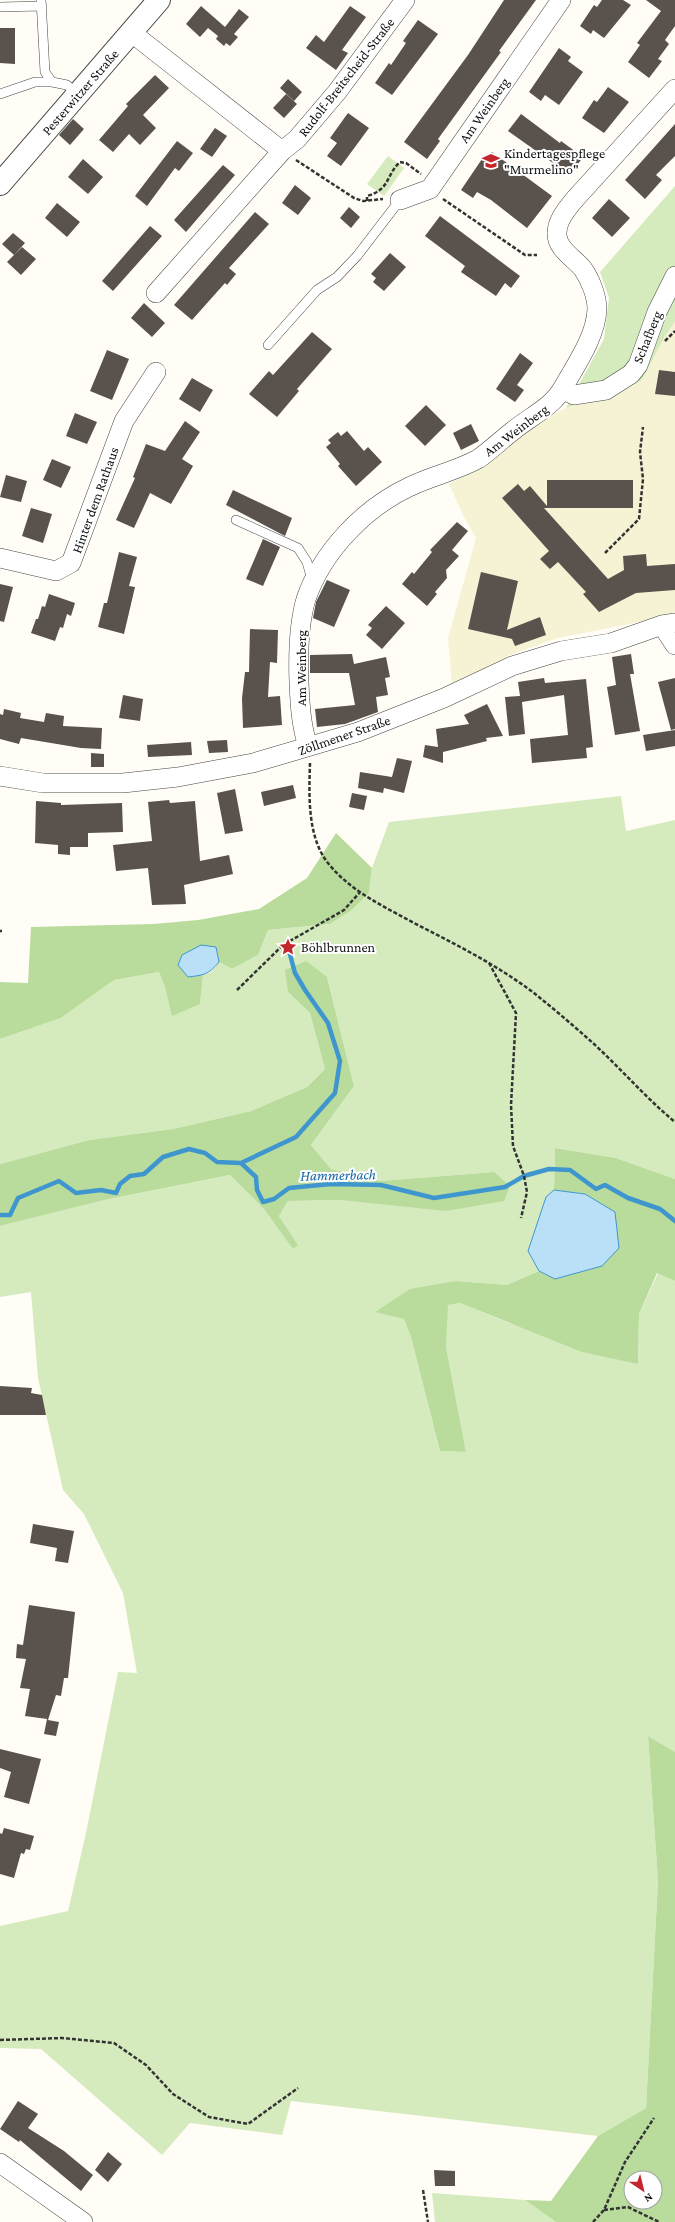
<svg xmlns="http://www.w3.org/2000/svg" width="675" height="2222" viewBox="0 0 675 2222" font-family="'Crimson Pro',serif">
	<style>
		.farmland { fill: #f6f3d4 }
		.green { fill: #d5ebbd }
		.forest { fill: #b9dc9c; fill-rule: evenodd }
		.water { fill: #b9e0f7; stroke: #3f96cf }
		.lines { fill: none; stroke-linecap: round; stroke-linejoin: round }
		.stream { stroke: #3f96cf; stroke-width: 4.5 }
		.building { fill: #5a524d }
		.service-casing { stroke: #444; stroke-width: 10 }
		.minor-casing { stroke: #444; stroke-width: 20 }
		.tertiary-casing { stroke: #444; stroke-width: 24 }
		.path { stroke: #333; stroke-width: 2.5; stroke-dasharray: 4 2; stroke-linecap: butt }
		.service { stroke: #fff; stroke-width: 9 }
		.minor { stroke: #fff; stroke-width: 19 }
		.tertiary { stroke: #fff; stroke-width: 22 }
		.labels { text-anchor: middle; stroke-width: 4; stroke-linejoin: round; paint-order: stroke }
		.street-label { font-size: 14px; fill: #111; stroke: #fff }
		.poi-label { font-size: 14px; fill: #111; stroke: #fff; text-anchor: start }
		.water-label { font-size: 15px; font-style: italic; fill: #1768a6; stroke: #fff }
	</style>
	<rect width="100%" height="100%" fill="#fffdf5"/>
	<path class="farmland" d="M675,322v293l-117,23 -48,17 -58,29 -4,-46 28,-100 -12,-21 -15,-33 35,-20 57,-43 25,-13 32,-11 67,-61z"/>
	<path class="green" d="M388,156l16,12 -20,28 -17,-12z
		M675,186v136l-10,14 -23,44 -44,17 -32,11 38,-69 5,-41 -9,-26z
		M621,796l5,35 49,-11v359l-59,-21 -61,-10 -1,42 -8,7 -18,54 11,20 -32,14 -51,-4 -81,30 29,8 7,18 29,114 26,1 -20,-105 1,-42 13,-2 49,20 129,41 1,-50 19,-41 17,8v471l-27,-16 10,145 -12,227 -48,28 -307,-35 -9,34 -92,-12 -28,32 -121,-106 -41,-1v-122l68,-15 18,-78 32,-161 19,1 -14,-80 -39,-79 -21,-24 -25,-112 -7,-86 -31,5v-71l109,-27 121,-24 34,34 29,39 5,-3 -19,-29 9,-15 53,-1 153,-28 -114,9 -49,-12 -20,-24 43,-59 -27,-109 -39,15 22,21 15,56 -18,18 -56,24 -78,18 -84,11 -89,24v-125l61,-21 53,-38 45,-8 6,15 35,17 3,-29 8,-3 8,-10 13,7 26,-14 10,-25 62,-6 22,-14 17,-17 3,-25 17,-46z
		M432,2193l93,7 31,22h-121z"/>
	<path class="forest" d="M336,833l36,35 -3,25 -17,17 -22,14 -62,6 -10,25 -26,14 -13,-7 -3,-15 -28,29 15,-1 -3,29 -28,12 -7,-29 -6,-15 -45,8 -53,38 -61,21v-57l28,1 3,-56 123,-3 44,-4 61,-11 48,-31z
		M306,961l21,16 27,109 -43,59 20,24 49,12 114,-9 16,14 -6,15 -58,10 -105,-11 -53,1 -9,15 19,29 -5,4 -29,-40 -34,-34 -121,24 -109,27v-62l89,-24 84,-11 78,-18 56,-24 18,-18 -15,-56 -22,-21 -3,-22z
		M555,1148l61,10 59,21v102l-18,-8 -18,41 -1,50 -56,-12 -122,-49 -12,2 -2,42 20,105 -26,-1 -29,-114 -7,-18 -29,-7 35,-23 46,-8 51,4 32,-14 16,8 30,-85 -31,-4z
		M648,1736l27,16v470h-119l-31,-22 26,1 47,-65 48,-28 12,-227zM631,2178h24v24h-24z"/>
	<path class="water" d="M201,945l15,2 3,15c-11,13 -15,13 -31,15l-10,-12 4,-10z
		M554,1190l31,4 30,18 4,36 -17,18 -47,13 -16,-8 -11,-20 18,-54z"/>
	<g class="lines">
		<path class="stream" d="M241,1163l55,-26 39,-44 5,-32 -12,-38 -23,-33 -10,-17 -7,-26
			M0,1215h10l8,-17 41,-17 17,12 25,-3 15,3 4,-9 10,-8 14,-2 19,-17 26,-8 16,4 12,9 24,1 15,14 1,13 6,12 11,-3 15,-11 42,-4 50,1 53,13 71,-11 19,-11 25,-7 21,1 26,19 9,-4 23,13 32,11 15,12"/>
	</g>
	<path class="building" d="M504,0h32l-37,51 2,1 -63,87 2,2 -13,18 -23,-17 64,-87z
		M602,0h21l8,5 -27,33 -11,-8 -2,4 -11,-8 14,-21 3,2z
		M646,0h29v26l-10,14 4,4 -11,15 4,2 -13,17 -21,-16 12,-17 -3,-2 24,-32z
		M201,6l24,21 14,-18 10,8 -15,17 4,3 -8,9 -4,-3 -2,3 -8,-7 2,-3 -10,-8 -8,9 -14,-13z
		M350,6l16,11 -24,33 6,3 -12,17 -30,-22 10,-13 8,7z
		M418,20l20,14 -46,61 -17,-12 14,-20 2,2 15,-22 -3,-2z
		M0,28h15v36l-15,-1z
		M559,48l12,9 -3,4 15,11 -24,33 -14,-10 -4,6 -12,-9z
		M155,75l14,13 -26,27 13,13 -16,17 -11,-11 -16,18 -14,-12 29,-34 -2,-2z
		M288,79l14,13 -8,9 -14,-13z
		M608,87l21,15 -25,31 -22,-15 12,-18 3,2z
		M286,94l11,10 -13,14 -11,-10z
		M348,113l21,15 -28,38 -14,-10 10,-13 -7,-5z
		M521,114l39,29 1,-2 22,16 -13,18 -62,-44z
		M73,119l11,10 -14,16 -11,-10z
		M675,124v32l-19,19 6,5 -17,19 -20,-19z
		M215,128l12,8 -15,21 -12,-8z
		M177,141l16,12 -14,18 -4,-3 -28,38 -12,-10z
		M492,152l60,44 -25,32 -36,-28 -14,-8 -4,6 -12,-8 21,-31 4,2z
		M83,159l20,18 -15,17 -20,-17z
		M223,165l12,10 -49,57 -12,-12z
		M295,185l16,13 -13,17 -16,-12z
		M609,199l21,19 -18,19 -20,-19z
		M57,203l23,19 -13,15 -22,-19z
		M349,207l11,10 -9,11 -11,-10z
		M255,212l14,12 -40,44 7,6 -9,11 -2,-2 -33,37 -18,-15z
		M440,216l80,60 -9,12 -6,-5 -9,13 -35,-24 4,-6 -40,-30z
		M150,226l12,10 -49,55 -11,-10z
		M13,233l12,10 -11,12 -12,-11z
		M22,247l14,12 -15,16 -14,-13z
		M390,253l16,14 -22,24 -11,-9 3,-4 -5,-4z
		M144,303l21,20 -13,14 -21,-19z
		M312,332l20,17 -35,40 2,2 -22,26 -28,-23 20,-23 4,4z
		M107,350l22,9 -17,41 -22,-9z
		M520,353l13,10 -16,22 7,5 -9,12 -19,-13z
		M659,370l16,2v24l-20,-2z
		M192,378l21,12 -13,22 -21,-13z
		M426,405l20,20 -21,21 -20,-20z
		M75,413l22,9 -10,22 -21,-8z
		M185,421l15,11 -18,27 11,7 -22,38 -21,-11 -16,35 -18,-8 19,-42 -2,-1 13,-33 19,7z
		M471,424l8,17 -18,9 -8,-17z
		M347,431l17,20 4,-4 14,15 -26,24 -18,-20 2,-2 -14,-17 5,-4 -3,-3 10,-8 3,4z
		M52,459l19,8 -10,21 -18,-8z
		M6,475l21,6 -6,21 -21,-5z
		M547,480h86v28h-89l64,71 16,-9 -1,-14 23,-2 1,12 28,-2v26l-39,3 -37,19 -16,-18 3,-2 -28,-30 -8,7 -10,-10 9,-8 -47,-53 16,-14 6,7 6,-5 17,20z
		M233,490l59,28 -7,18 -59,-31z
		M31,508l21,6 -9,29 -21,-7z
		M457,522l11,9 -16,19 7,6 -13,14 1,8 -12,14 2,2 -10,12 -25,-22 10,-12 2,2 18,-22 -2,-2z
		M263,539l17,8 -17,39 -17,-7z
		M119,552l18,5 -8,29 6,1 -11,47 -26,-7 6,-24h3z
		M481,572l37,9 -11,49 33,-13 6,18 -31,11 -3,-7 -44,-10z
		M327,580l23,10 -16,37 -21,-9 3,-16z
		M0,584l13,3 -9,35 -4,-1z
		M49,594l26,9 -4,13 -4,-2 -4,14 -3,-1 -5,14 -24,-8 5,-14h2l4,-13 3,1z
		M386,606l19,17 -23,26 -16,-14 6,-7 -4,-3z
		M250,629l28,1 -1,33 -7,-1 -2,35 12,-1 2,29 -39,3 -1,-30 3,-26h4z
		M352,654l2,10 32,-7 4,20 -5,1 3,17 -12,2 2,15 -33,12 -28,3 -2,-18 40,-4 -6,-32h-39v-18z
		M631,654l3,20h-4l10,57 -25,4 -8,-48 9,-2 -4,-28z
		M544,678l1,5 41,-4 7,68 -7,1 1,10 -55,5 -2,-24 38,-4 -4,-40 -42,7 3,32 -16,2 -4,-39 15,-1 -2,-14z
		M675,678v51l-4,1 -13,-48z
		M123,695l20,4 -3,22 -21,-3z
		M487,704l16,32 -17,2 1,3 -44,11v11l-20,-6 2,-12 13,2 -2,-18 33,-5 -5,-9z
		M4,709l17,4 -1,5 24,4 2,-9 18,3 -1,10 39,2 -1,21 -20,-1 -60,-10 -2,6 -19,-5v-25l3,1z
		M675,730v16l-29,5 -3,-16z
		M227,740l1,12 -19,1 -2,-12z
		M191,742l1,13 -44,2 -1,-12z
		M91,753l13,1v13h-13z
		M397,758l15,3 -8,32 -20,-5 -1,5 -25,-5 2,-16 32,5z
		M293,785l3,13 -32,8 -3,-14z
		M235,789l8,42 -18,3 -8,-41z
		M352,793l15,3 -3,14 -15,-3z
		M169,800l1,3 25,-2 5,60 29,-6 4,19 -49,11 2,19 -34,1 -4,-37 -32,3 -3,-26 39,-4 -4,-39z
		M36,801l25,2v2l61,-2 1,29 -35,1v14h-18v8l-12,-1v-9l-23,-2z
		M0,1386l32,2 -1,5 11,2 4,20h-46z
		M33,1524l41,7 -6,32 -13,-2 2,-13 -27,-5z
		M29,1605l46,7 -7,66h-4l-3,18 -5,-1 -8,25 11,2 -3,14 -12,-2 3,-15 -22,-3 5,-27 -10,-1 6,-29 -10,-1 1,-14 6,1z
		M0,1749l41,10 -12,45 -25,-7 7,-25 -11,-4z
		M4,1828l30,8 -4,14 -4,-1 -2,5 -3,-1 -7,25 -14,-4v-41l2,1z
		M18,2101l20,13 -10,14 36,23 29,24 -12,16 -61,-51 -1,2 -19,-13z
		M108,2152l14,12 -14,18 -13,-12z
		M434,2170l21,1v15h-20z"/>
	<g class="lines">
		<g class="service-casing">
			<path id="service" d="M41,0l4,72 7,10 15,3 10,9
				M0,7l42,-1
				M0,94l35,-12h17
				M268,345l49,-55 20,-13 20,-21 43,-56
				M236,520l62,28 9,14 3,11 5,4"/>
		</g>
		<g class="minor-casing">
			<path id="minor" d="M132,33l150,118
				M400,200l30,-11 131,-189
				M156,293l126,-142 15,-12 40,-47 68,-92
				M562,389l12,6 32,-5 25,-16 7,-9 19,-53 18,-36
				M0,558l56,13 15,-8 53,-142 32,-49
				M662,625l13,20
				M308,746c-7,-20 -8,-42 -9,-63 -1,-27 -1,-57 7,-84 16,-47 58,-91 103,-112 22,-11 47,-16 69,-28 12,-8 24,-20 36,-29 17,-14 39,-23 50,-44 13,-23 32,-50 33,-77 0,-13 -7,-30 -14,-40 -9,-11 -27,-21 -26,-36 0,-13 10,-24 18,-34l100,-110
				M0,776l43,7h80l55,-6 75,-14 105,-31 86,-34 68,-32 49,-15 50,-8 51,-18 13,-2
				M0,2163l83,59"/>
		</g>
		<g class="tertiary-casing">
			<path id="tertiary" d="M0,184l159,-184"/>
		</g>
		<path class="path" d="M296,160l58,38 9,3 20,-2
			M443,199l82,56h12
			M367,201v-5c24,-7 18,-20 33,-34l6,1 15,11
			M665,341l10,-10
			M605,553l34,-34 4,-40 -3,-27 3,-25
			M310,763c-1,31 -3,74 18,100 22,28 55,43 86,60 41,21 83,42 120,70 20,16 41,34 60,51 28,26 52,54 81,78
			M0,931h2
			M489,963l27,50 -5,92 2,41 11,30 3,16 -6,26
			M237,990l46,-45 61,-35 16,-18
			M0,2040l62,-2 52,5 32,22 27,29 36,23 39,7 50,-36
			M423,2190l5,32
			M604,2210l24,-3 31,15
			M593,2222l11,-12 21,-48 29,-44"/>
		<use href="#service" class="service"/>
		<use href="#minor" class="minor"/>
		<use href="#tertiary" class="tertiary"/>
	</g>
	<defs>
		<g id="school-bare" transform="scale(1.38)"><path d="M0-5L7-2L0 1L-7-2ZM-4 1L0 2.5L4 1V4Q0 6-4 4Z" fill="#c4262e" stroke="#fff" stroke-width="2.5" paint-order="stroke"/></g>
		<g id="sight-bare" transform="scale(1.38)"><path d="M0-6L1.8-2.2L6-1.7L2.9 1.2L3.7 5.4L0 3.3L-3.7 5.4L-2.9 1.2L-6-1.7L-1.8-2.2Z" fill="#c4262e" stroke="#fff" stroke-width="2.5" paint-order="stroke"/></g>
	</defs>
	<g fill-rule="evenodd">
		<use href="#school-bare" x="491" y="161"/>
		<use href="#sight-bare" x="288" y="947"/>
	</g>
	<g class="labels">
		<g class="street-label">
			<text transform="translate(346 77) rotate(-52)" y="5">Rudolf-Breitscheid-Straße</text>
			<text transform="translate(80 92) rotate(-49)" y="5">Pesterwitzer Straße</text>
			<text transform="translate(484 110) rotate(-55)" y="5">Am Weinberg</text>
			<text transform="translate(647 337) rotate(-68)" y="5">Schafberg</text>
			<text transform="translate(516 430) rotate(-37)" y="5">Am Weinberg</text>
			<text transform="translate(95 500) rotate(-70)" y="5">Hinter dem Rathaus</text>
			<text transform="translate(301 668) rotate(-90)" y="5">Am Weinberg</text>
			<text transform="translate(344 735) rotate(-19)" y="5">Zöllmener Straße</text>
		</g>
		<g class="poi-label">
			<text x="504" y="158">Kindertagespflege<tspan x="504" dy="16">"Murmelino"</tspan></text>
			<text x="301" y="952">Böhlbrunnen</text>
		</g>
		<g class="water-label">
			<text transform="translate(338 1175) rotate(-1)" y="5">Hammerbach</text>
		</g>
	</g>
	<g transform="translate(643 2190) rotate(145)"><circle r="19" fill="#ffffff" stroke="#a0a0a0"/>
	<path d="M0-3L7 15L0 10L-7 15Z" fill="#c4262e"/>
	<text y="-6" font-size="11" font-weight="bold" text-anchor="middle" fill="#111111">N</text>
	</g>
</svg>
